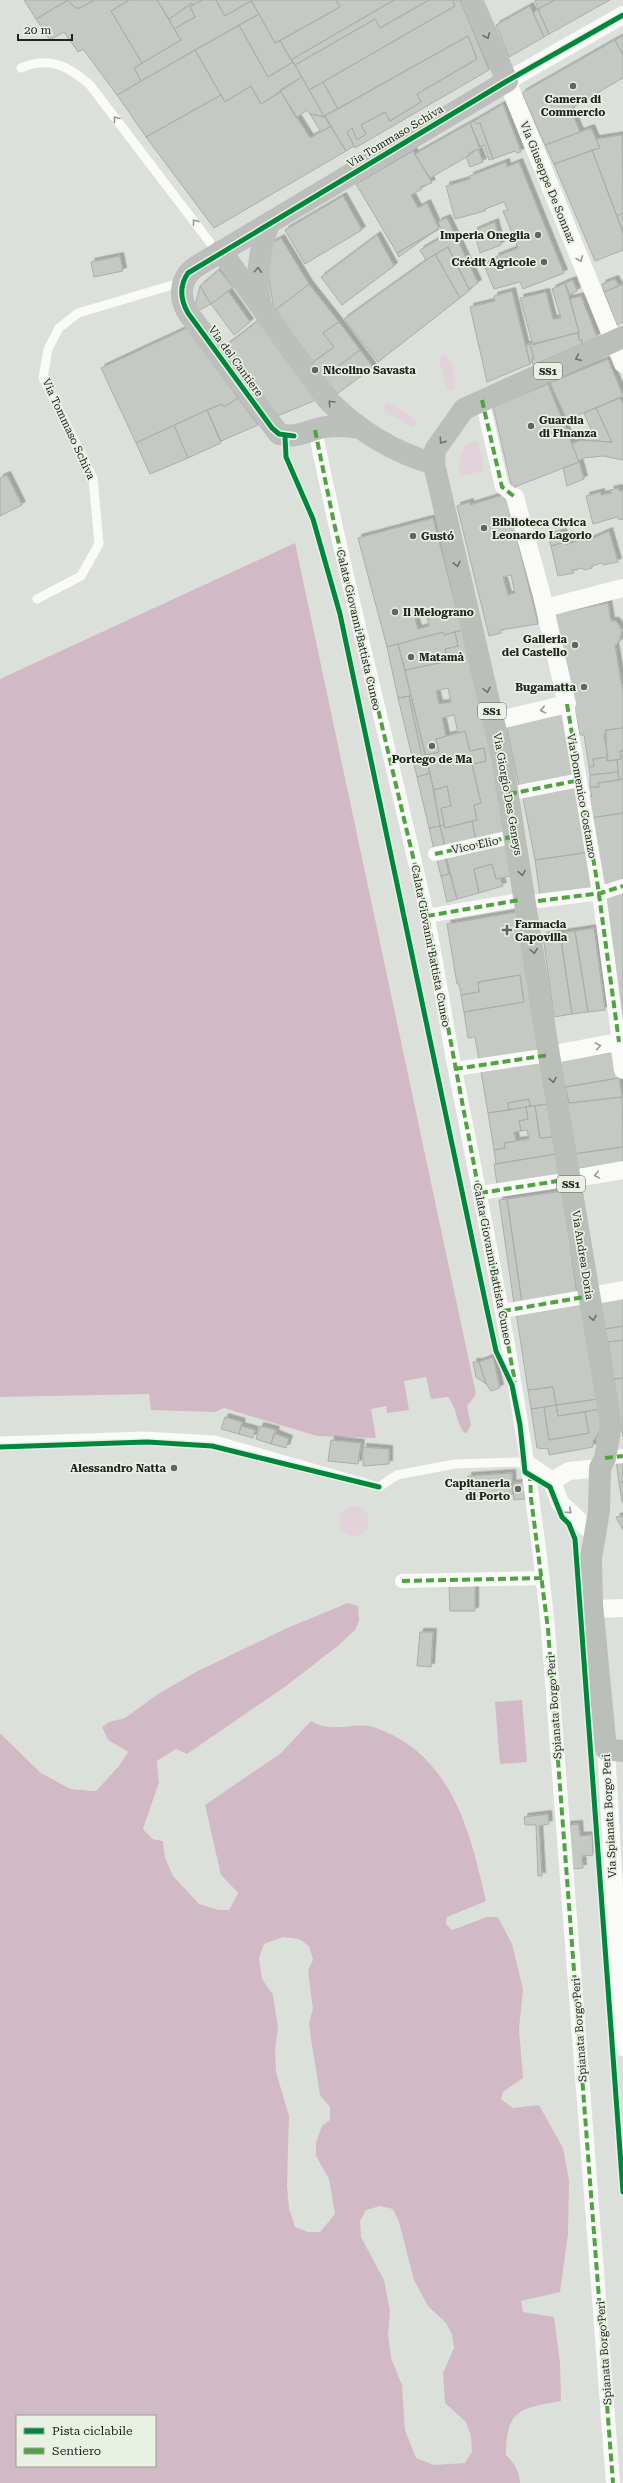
<svg xmlns="http://www.w3.org/2000/svg" width="623" height="2483" viewBox="0 0 623 2483" font-family="'Roboto Serif',serif">
	<style>
		.green { fill: #e1d3d9 }
		.water { fill: #d2b9c6; fill-rule: evenodd }
		.pier { fill: #dce0da }
		.building { fill: #c5c9c4; stroke: #abaea9; fill-rule: evenodd; filter: url(#shadow) }
		.lines { fill: none; stroke-linecap: round; stroke-linejoin: round }
		.service { stroke: #fafaf9; stroke-width: 9 }
		.pedestrian { stroke: #fafaf9; stroke-width: 14 }
		.minor { stroke: #fafaf9; stroke-width: 18 }
		.secondary { stroke: #bcbfbb; stroke-width: 22 }
		.primary { stroke: #bbbfb9; stroke-width: 22 }
		.quiet { stroke: #50a341; stroke-width: 4; stroke-dasharray: 8 4; stroke-linecap: butt }
		.cycleway-casing { stroke: #e8f1e3; stroke-width: 8 }
		.cycleway { stroke: #00873e; stroke-width: 5 }
		.oneway { stroke: #6e726d }
		.oneway2 { stroke: #989a97 }
		.oneway3 { stroke: #6e726c }
		.poi-dot { fill: #626660; stroke: #e8f1e3; stroke-width: 1.5 }
		.labels { text-anchor: middle; stroke-width: 3.5; stroke-linejoin: round; paint-order: stroke }
		.shield { fill: #e8f1e3; stroke: #5d625a; stroke-width: 1 }
		.shield-label { font-size: 10px; font-weight: bold; fill: #21251f }
		.poi-label { font-size: 11px; font-weight: bold; fill: #21251f; stroke: #e8f1e3; text-anchor: start }
		.street-label { font-size: 11px; fill: #21251f; stroke: #e8f1e3 }
	</style>
	<defs>
		<filter id="shadow"><feDropShadow dx="3.5" dy="-3.5" stdDeviation="0" flood-color="#0004"/></filter>
	</defs>
	<rect width="100%" height="100%" fill="#dce0da"/>
	<path class="green" d="M445,354c7,6 13,27 9,35l-4,2 -3,-3 -8,-28 1,-4z
		M388,403l30,17 -4,8 -32,-18z
		M478,441l6,30 -24,5c-2,-16 0,-33 18,-35z
		M339 1521a15 15 0 1 1 30 0a15 15 0 1 1-30 0Z"/>
	<path class="water" d="M295,543l181,851 -9,12 4,19 -5,9c-11,-10 -7,-23 -18,-37l-17,2 -5,-22 -22,4 5,29 -22,3 -1,-7 -15,3 5,29 -59,-2 -93,-28 -9,4 -64,-2 -2,-16 -149,3v-718z
		M348,1603l10,3 1,15 -4,9 -16,15 -53,41 -99,68 -11,-5 -19,12 2,22 -16,46 10,10 10,2 2,16 8,19 26,28 30,6 9,-17 -17,-18 -16,-70 76,-52 30,-32c25,14 43,-1 65,7 76,27 94,103 110,173l-39,16 -1,7 6,6 35,-13h11l14,27 11,45 -4,40 4,49 -20,14 -2,7 12,9 26,-3 24,43 6,32 -1,54 -8,58 -39,9 2,11 31,5 6,46 1,38c-40,7 -55,8 -55,54 7,7 14,17 14,28h-520v-750l41,40 30,16 25,2 32,-39 -20,-12 -6,-13 7,-5 16,-4 33,-24 38,-22 91,-44zM17,2416h138v50h-138z
		M522,1700l5,62 -27,2 -5,-62z"/>
	<path class="pier" d="M101,1725l7,15 20,12 -9,14 -23,25 -25,-2 -30,-16 -41,-40v-2l43,40 14,9 15,7 23,2 30,-37 -19,-11z
		M176,1749l11,7 -11,-4 -17,10 2,22 -15,44 8,9 10,3 3,17 7,18 27,27 17,6h10l6,-8 2,-6 -17,-19h2l17,18 -9,17h-11l-18,-6 -27,-28 -8,-19 -2,-16 -10,-2 -10,-10 16,-46 -2,-22z
		M283,1937l16,2 10,7 4,14 -5,10 5,39 -4,14 2,16 9,56 10,12v13l-8,6 -6,17v13l13,23 6,35 -15,18h-12l-13,-5 -6,-19 -2,-22 2,-70 -13,-44 -1,-23 3,-21 -5,-33 -11,-16 -3,-21 5,-14z
		M380,2206l13,3 6,13 15,58 14,26 18,17 6,11 2,14 -11,25 2,30 21,19 5,14 1,16 -7,11 -31,2 -18,-7 -11,-28 -3,-45 -11,-27 -3,-23 2,-24 -6,-31 -23,-43 -1,-16 6,-11z"/>
	<path class="building" d="M24,0h44l-32,19z
		M68,0h26l-14,8h-5z
		M68,0l7,8h5l14,-8h35l-18,11 31,52 -8,5 7,13 -24,14 -34,-46 -5,3 -14,-20 -14,8 -14,-21z
		M129,0h28l24,40 -39,23 -31,-52z
		M157,0h45l-9,5 -1,-2 -23,16z
		M202,0h14l9,16 26,-15 8,13 -118,67 -7,-13 47,-28 -7,-11 21,-12 -5,-10z
		M216,0h35v1l-26,15z
		M251,0h85l4,7 -65,36z
		M336,0h58l-103,60 -11,-19 60,-34z
		M394,0h35l-49,28 -5,-9 -80,46 -4,-5z
		M429,0h24l2,6 -146,84 -14,-25 80,-46 5,9z
		M453,0h7l29,70 -134,78 -8,-16 5,-4 5,12 9,-6 -5,-9 24,-13 5,9 31,-19 -4,-8 60,-35 -9,-23 -130,73 -15,-27 132,-76z
		M535,0h20l-17,9z
		M555,0h55l-61,34 -11,-25z
		M192,3l1,2 -3,2 5,10 -21,12 -5,-10z
		M530,6l14,31 -35,20 -13,-32z
		M538,9l11,25 -5,3 -11,-24z
		M259,14l16,29 5,-2 13,21 -25,15 -29,-52z
		M239,25l29,52 25,-15 9,15 -41,27 -10,-18 -26,16 -30,-52z
		M468,36l9,23 -60,35 4,8 -31,19 -5,-9 -24,13 5,9 -9,6 -5,-12 -5,4 7,14 -8,5 -22,-35z
		M623,36v19l-8,-15z
		M615,40l8,15v23l-53,31 10,23 -35,13 -23,-52z
		M195,50l26,45 -75,42 -29,-42z
		M302,77l22,39 1,1 -15,-3 -3,-4 -11,8 -16,-28z
		M323,82l15,27 -14,7 -15,-26z
		M251,86l10,18 20,-12 29,46 21,-12 15,25 -132,77 -68,-91 75,-42 4,7z
		M503,104l18,48 -4,1 -2,-2 -22,8 -13,-36 -3,1 -3,-3z
		M310,114l16,3 5,9 -10,6z
		M474,121l3,3 3,-1 13,36 -4,1 -5,-15 -5,2 -9,-24z
		M470,123l11,25 -12,5 1,2 -40,23 -15,-24z
		M591,128l9,20 -46,16 -9,-19z
		M622,135l1,78 -6,3 -25,-66 8,-2 -4,-9z
		M478,149l5,13 -13,5 -4,-10z
		M592,150l31,83v17l-28,11 -41,-97z
		M413,151l19,32 -12,4 2,2 -11,6 7,13 9,-5 12,26 -42,24 -41,-69z
		M506,162l1,5 12,-5 45,111 -41,16 -3,-7 -26,7 -10,-24 13,-5 -2,-3 23,-9 -15,-37 5,-1 -4,-8 -19,7v2l-30,8 -9,-33 24,-7v-3z
		M343,196l19,34 -57,34 -20,-34z
		M623,213v20l-6,-17z
		M447,218l31,65 -9,6 -21,-42 -22,13 -6,-10 24,-14 -6,-14z
		M495,222l6,23 -21,8 -6,-22z
		M439,229l-10,6 -30,22 -2,-4z
		M377,235l17,31 -52,39 -21,-28z
		M281,238l28,46 -35,27 -6,-39 4,-29z
		M448,247l21,42v2l-9,7 -25,-44z
		M435,254l25,44 -82,64 -34,-43z
		M120,256l3,15 -29,6 -3,-15z
		M219,270l14,17 -22,17 -11,-18z
		M615,279l4,7 -15,6 -2,-8z
		M573,280l4,11 -7,4 -5,-12z
		M565,283l14,49 -46,13 -13,-47 26,-6 7,27 8,-1 -9,-29z
		M309,284l30,38 -16,11 11,14 -21,15 -39,-51z
		M623,284v38l-6,3 -13,-33z
		M200,286l11,18 -13,7 -3,-6z
		M228,291l22,31 -16,13 -23,-31z
		M512,291l18,73 -43,18 -17,-75 25,-6 -1,-5z
		M581,296l16,41 -15,7v-4h-3v-8l-9,-33z
		M258,321l58,79 -41,17 -51,-70z
		M339,322l21,28 -36,27 -11,-15 21,-15 -11,-14z
		M187,328l51,70 -14,9 -2,-3 -15,6 -71,33 -35,-75z
		M578,333l1,7h3v4l-49,21 -1,-6 2,-1 -4,-14z
		M530,344l4,14 -4,6 -4,-19z
		M360,350l13,17 -36,27 -13,-17z
		M608,359l15,37 -56,24 -17,-37z
		M548,384l31,78 -67,26 -19,-81z
		M238,398l20,27 -37,16 -14,-31 15,-6 2,3z
		M620,398l3,7v55l-20,-4 -19,2 -5,3 5,18 -17,7 -4,-18 16,-6 -7,-18 9,-4 31,2 -16,-34z
		M596,408l16,34 -31,-2 12,-6 -9,-21z
		M207,410l14,33 -33,15 -14,-33z
		M174,425l14,33 -38,16 -14,-31z
		M7,475l15,30 -22,11v-38z
		M619,488l1,3 3,-1v29l-4,1 -2,-3 -24,7 -7,-28 15,-4v3l11,-2 -2,-3z
		M506,494l32,130 -38,6 1,3 -12,3 -32,-130 13,-4v3zM511,575l4,18 -7,2 -5,-18z
		M433,518l29,112 -18,5 -1,-3 -56,15 -29,-109zM427,616l2,10 -11,3 -3,-10z
		M609,531l9,31 -15,3 -2,-2 -9,3v2l-8,2 -1,-2 -11,2 2,3 -16,3 -7,-30 14,-4 1,3 19,-7 2,3z
		M563,532l2,10 -14,4 -3,-10z
		M608,603l3,18h5l6,9 -3,12 -4,3 8,48v35l-17,2 -2,6 4,21 -15,2 1,7 -5,1 -5,-32h-4l-26,-121z
		M462,630l48,203 -34,8 -4,-20 5,-1 -3,-15 7,-2 -9,-39 14,-3 -2,-13 -14,3 -5,-20 -7,2 -4,-18 -12,3 4,18 -10,3 3,13 -14,3 -20,-85 43,-9 -3,-12 13,-3 -3,-14zM448,688l3,14 -12,2 -3,-13z
		M443,632l1,3 11,-3 3,14 -13,3 3,12 -43,9 -7,-26z
		M398,644l13,52 -13,2 -11,-51z
		M409,696h2l15,60h-4z
		M409,696l13,60h4l4,17 -13,4 -19,-79z
		M563,712l14,67 -57,12 -14,-67z
		M623,728v23h-3l1,8 -14,2 -1,-31z
		M465,731l5,20 14,-3 2,13 -14,3 9,39 -7,2 3,15 -32,8 -4,-20 10,-2 -4,-20 -13,4 -9,-35 14,-3 -3,-13z
		M620,751h3v28l-4,1 -2,-20 4,-1z
		M608,757l-1,4 10,-1 1,12 -28,3 -1,-8 5,-1 -1,-7z
		M618,772l1,8 -21,3 1,4h-9v-12z
		M430,773l10,53 -11,2 -12,-51z
		M623,779v34l-33,5 -3,-19 5,-3 -2,-9h9l-1,-4z
		M577,782l13,70 -55,8 -13,-67z
		M447,786l4,20 -10,2 3,17 -4,1 -6,-36z
		M623,813v66l-23,7 -10,-68z
		M472,821l4,20 -31,6 -5,-21 4,-1 1,3z
		M440,826l5,21 -11,3 -5,-22z
		M509,842l5,33 -18,4 -4,-15 -18,5 5,24 -22,6 -11,-43z
		M434,850l11,6 4,18 -8,2z
		M590,852l5,35 -55,8 -5,-35z
		M445,856l12,43 -10,3 -6,-26 8,-2z
		M492,864l4,15 4,-1 3,8 -24,7 -5,-24z
		M623,893v126l-19,-122z
		M517,912l22,138 -60,10 -4,-23 -7,1 -4,-26 60,-10 -4,-27 -42,7 1,10 -18,3 -2,-11h-2l-10,-60z
		M594,928l11,82 -17,2 -13,-81z
		M575,931l13,81 -16,2 -12,-81z
		M560,933l12,81 -18,3 -11,-81z
		M520,975l4,27 -60,10 -3,-17 18,-3 -1,-10z
		M617,1052l2,26 -54,9 4,16 53,-6 1,50 -50,7 -14,-94z
		M541,1063l7,41 -18,2 -1,-7 -21,4 1,7 -21,3 -7,-41z
		M619,1078l3,19 -53,6 -4,-16z
		M529,1099l1,7 -21,4 -1,-7z
		M548,1104l5,33 -13,1 -5,-32z
		M535,1106l5,32 13,-1 3,17 -60,10 -2,-14 11,-2 -1,-5 25,-4 -2,-9 -6,1 -2,-10 9,-2 -2,-12z
		M526,1107l2,12 -9,2 2,10 -7,1 2,9 -12,2 1,5 -11,2 -6,-37z
		M623,1147v15l-48,7 -2,-15z
		M556,1154l3,21 -62,9 -3,-20z
		M563,1191l14,105 -55,7 -15,-104z
		M507,1199l15,104 -8,1 -15,-104z
		M623,1294v32l-18,3 -5,-32z
		M584,1301l14,98 -42,6 -3,-18 -25,3 -12,-78z
		M623,1326v14l-15,2 -3,-13z
		M623,1340v38l-9,1 -6,-37z
		M493,1357l7,31 -9,3 -5,-7 -7,-22z
		M473,1362h6l7,22 -10,-7z
		M623,1378v59l-9,-58z
		M553,1387l3,18 -25,4 -3,-19z
		M598,1399l2,10 -42,7 -2,-11z
		M556,1405l2,11 27,-4 4,21 -40,7 -5,-33z
		M544,1407l5,33 40,-7 -4,-21 15,-3 1,20 -8,12v6l-44,8 -1,-6 -11,-1 -6,-39z
		M225,1417l17,5 -3,12 -18,-5z
		M241,1426l14,4 -2,8 -14,-4z
		M260,1426l16,4 -5,14 -15,-5z
		M274,1433l15,6 -3,9 -15,-4z
		M331,1440l30,3 -3,21 -30,-3z
		M363,1447l26,2v15l-26,2z
		M616,1460h7v22l-4,1z
		M512,1473l1,21 -43,3 -2,-21z
		M524,1482l1,17 -11,1 -3,-16z
		M623,1482v20h-1l-3,-19z
		M623,1516v14l-7,-13z
		M449,1585h26v26h-25z
		M420,1632h13l-2,35 -14,-1z
		M548,1814l1,10 -10,2 3,50h-4l-2,-51h-11l-1,-8z
		M579,1824l1,12 12,-1 1,20 -11,1 1,12 -12,1 -4,-44z"/>
	<g class="lines">
		<path class="service" d="M21,68c28,-12 48,-2 69,17l128,168
			M37,599l44,-23 18,-32 -6,-66 -50,-100 5,-29 11,-21 19,-15 105,-31
			M0,1441l143,-5 72,4 164,47 18,-12 58,-11 61,-2 14,4"/>
		<path class="pedestrian" d="M482,400l20,87 13,10
			M315,430c33,163 76,323 112,485 12,58 20,117 32,175 36,179 71,357 89,539l65,854
			M567,704l31,183 21,155
			M509,794l71,-14
			M435,854l80,-18
			M538,901l63,-8 22,-7
			M427,916l92,-16
			M455,1069l94,-14
			M480,1193l91,-14
			M503,1311l87,-15
			M605,1458l18,-2
			M402,1581l141,-3"/>
		<path class="minor" d="M623,15l-116,66 116,283
			M545,608l78,-20
			M495,721l72,-17 -25,-108 -27,-99
			M619,1042l4,28
			M549,1055l74,-14
			M571,1179l52,-9
			M590,1296l33,-6
			M530,1466l22,15
			M552,1481l8,22 35,32
			M552,1481l17,-10 31,-3
			M593,1609l30,-1
			M606,1749l17,298"/>
		<path class="secondary" d="M221,251l106,148c29,30 66,53 107,65
			M261,306c-6,-29 -2,-56 8,-83
			M360,428c-12,-2 -23,-3 -35,-1 -16,3 -30,12 -46,7l-91,-121c-10,-17 -8,-36 9,-47l310,-185 -35,-81"/>
		<path class="primary" d="M623,337l-159,72 -29,41 -1,14 68,294 47,297 62,370 -6,33 -5,10 -1,43 -8,47 1,46 14,145 17,2"/>
		<path class="quiet" d="M482,400l20,87 13,10
			M315,430l19,93 93,393 88,466
			M567,704l31,183 21,155
			M509,794l71,-14
			M435,854l80,-18
			M538,901l63,-8 22,-7
			M427,916l92,-16
			M455,1069l94,-14
			M480,1193l91,-14
			M503,1311l87,-15
			M605,1458l18,-2
			M530,1473l1,25 17,131 65,854
			M402,1581l141,-3"/>
		<g class="cycleway-casing">
			<path id="cycleway" d="M285,436l1,21 27,62 27,95 146,691 10,46 16,34 8,40 5,47 25,15 12,30 7,7 6,15 48,653
				M294,436l-15,-2 -7,-6 -84,-115c-8,-14 -9,-27 0,-40l319,-192 116,-66
				M0,1447l147,-5 65,4 167,41"/>
		</g>
		<use href="#cycleway" class="cycleway"/>
	</g>
	<defs><path id="oneway-chevron" d="M-2-3.5L2.5 0L-2 3.5" fill="none" stroke-width="1.6" stroke-linecap="round" stroke-linejoin="round"/></defs>
	<g class="oneway">
		<use href="#oneway-chevron" transform="translate(487 36) rotate(67)"/>
		<use href="#oneway-chevron" transform="translate(258 270) rotate(-86)"/>
		<use href="#oneway-chevron" transform="translate(331 403) rotate(-133)"/>
	</g>
	<g class="oneway2">
		<use href="#oneway-chevron" transform="translate(116 119) rotate(-127)"/>
		<use href="#oneway-chevron" transform="translate(195 222) rotate(-127)"/>
		<use href="#oneway-chevron" transform="translate(580 259) rotate(68)"/>
		<use href="#oneway-chevron" transform="translate(543 710) rotate(167)"/>
		<use href="#oneway-chevron" transform="translate(598 1046) rotate(-11)"/>
		<use href="#oneway-chevron" transform="translate(597 1175) rotate(170)"/>
		<use href="#oneway-chevron" transform="translate(569 1511) rotate(42)"/>
	</g>
	<g class="oneway3">
		<use href="#oneway-chevron" transform="translate(578 358) rotate(156)"/>
		<use href="#oneway-chevron" transform="translate(442 441) rotate(125)"/>
		<use href="#oneway-chevron" transform="translate(457 564) rotate(77)"/>
		<use href="#oneway-chevron" transform="translate(487 690) rotate(77)"/>
		<use href="#oneway-chevron" transform="translate(522 873) rotate(80)"/>
		<use href="#oneway-chevron" transform="translate(534 951) rotate(82)"/>
		<use href="#oneway-chevron" transform="translate(553 1080) rotate(80)"/>
		<use href="#oneway-chevron" transform="translate(593 1318) rotate(80)"/>
	</g>
	<g class="poi-dot">
		<circle cx="573" cy="86" r="4"/>
		<circle cx="538" cy="235" r="4"/>
		<circle cx="544" cy="262" r="4"/>
		<circle cx="315" cy="370" r="4"/>
		<circle cx="531" cy="426" r="4"/>
		<circle cx="484" cy="528" r="4"/>
		<circle cx="413" cy="536" r="4"/>
		<circle cx="395" cy="612" r="4"/>
		<circle cx="575" cy="645" r="4"/>
		<circle cx="411" cy="657" r="4"/>
		<circle cx="584" cy="687" r="4"/>
		<circle cx="432" cy="746" r="4"/>
		<path d="M505 924h4v4h4v4h-4v4h-4v-4h-4v-4h4z"/>
		<circle cx="174" cy="1468" r="4"/>
		<circle cx="518" cy="1489" r="4"/>
	</g>
	<g class="labels">
		<g class="shield">
			<rect x="534" y="363" width="28" height="16" rx="3"/>
			<rect x="478" y="703" width="28" height="16" rx="3"/>
			<rect x="557" y="1176" width="28" height="16" rx="3"/>
		</g>
		<g class="shield-label">
			<text x="548" y="375">SS1</text>
			<text x="492" y="715">SS1</text>
			<text x="571" y="1188">SS1</text>
		</g>
		<g class="poi-label">
			<text x="573" y="103" text-anchor="middle">Camera di<tspan x="573" dy="13">Commercio</tspan></text>
			<text x="530" y="239" text-anchor="end">Imperia Oneglia</text>
			<text x="536" y="266" text-anchor="end">Crédit Agricole</text>
			<text x="323" y="374">Nicolino Savasta</text>
			<text x="539" y="424">Guardia<tspan x="539" dy="13">di Finanza</tspan></text>
			<text x="492" y="526">Biblioteca Civica<tspan x="492" dy="13">Leonardo Lagorio</tspan></text>
			<text x="421" y="540">Gustó</text>
			<text x="403" y="616">Il Melograno</text>
			<text x="567" y="643" text-anchor="end">Galleria<tspan x="567" dy="13">del Castello</tspan></text>
			<text x="419" y="661">Matamà</text>
			<text x="576" y="691" text-anchor="end">Bugamatta</text>
			<text x="432" y="763" text-anchor="middle">Portego de Ma</text>
			<text x="515" y="928">Farmacia<tspan x="515" dy="13">Capovilla</tspan></text>
			<text x="166" y="1472" text-anchor="end">Alessandro Natta</text>
			<text x="510" y="1487" text-anchor="end">Capitaneria<tspan x="510" dy="13">di Porto</tspan></text>
		</g>
		<g class="street-label">
			<text transform="translate(395 136) rotate(-31)" y="4">Via Tommaso Schiva</text>
			<text transform="translate(548 182) rotate(68)" y="4">Via Giuseppe De Sonnaz</text>
			<text transform="translate(236 361) rotate(54)" y="4">Via del Cantiere</text>
			<text transform="translate(69 429) rotate(65)" y="4">Via Tommaso Schiva</text>
			<text transform="translate(359 630) rotate(77)" y="4">Calata Giovanni Battista Cuneo</text>
			<text transform="translate(508 794) rotate(80)" y="4">Via Giorgio Des Geneys</text>
			<text transform="translate(582 796) rotate(80)" y="4">Via Domenico Costanzo</text>
			<text transform="translate(475 845) rotate(-12)" y="4">Vico Elio</text>
			<text transform="translate(431 946) rotate(79)" y="4">Calata Giovanni Battista Cuneo</text>
			<text transform="translate(583 1255) rotate(81)" y="4">Via Andrea Doria</text>
			<text transform="translate(493 1264) rotate(79)" y="4">Calata Giovanni Battista Cuneo</text>
			<text transform="translate(554 1707) rotate(-94)" y="4">Spianata Borgo Peri</text>
			<text transform="translate(609 1816) rotate(-93)" y="4">Via Spianata Borgo Peri</text>
			<text transform="translate(579 2030) rotate(-94)" y="4">Spianata Borgo Peri</text>
			<text transform="translate(604 2353) rotate(-94)" y="4">Spianata Borgo Peri</text>
		</g>
	</g>
	<rect x="16" y="2415" width="140" height="52" fill="#e8f1e3" stroke="#989f95"/>
	<rect x="24" y="2428" width="20" height="6" fill="#00873e" stroke="#989f95"/>
	<text x="52" y="2435" font-size="12" fill="#21251f">Pista ciclabile</text>
	<rect x="24" y="2448" width="20" height="6" fill="#50a341" stroke="#989f95"/>
	<text x="52" y="2455" font-size="12" fill="#21251f">Sentiero</text>
	<path d="M18 34v6h54v-6" fill="none" stroke="#21251f" stroke-width="2"/>
	<text x="24" y="34" font-size="12" fill="#21251f" stroke="#e8f1e3" stroke-width="3" paint-order="stroke">20 m</text>
</svg>
